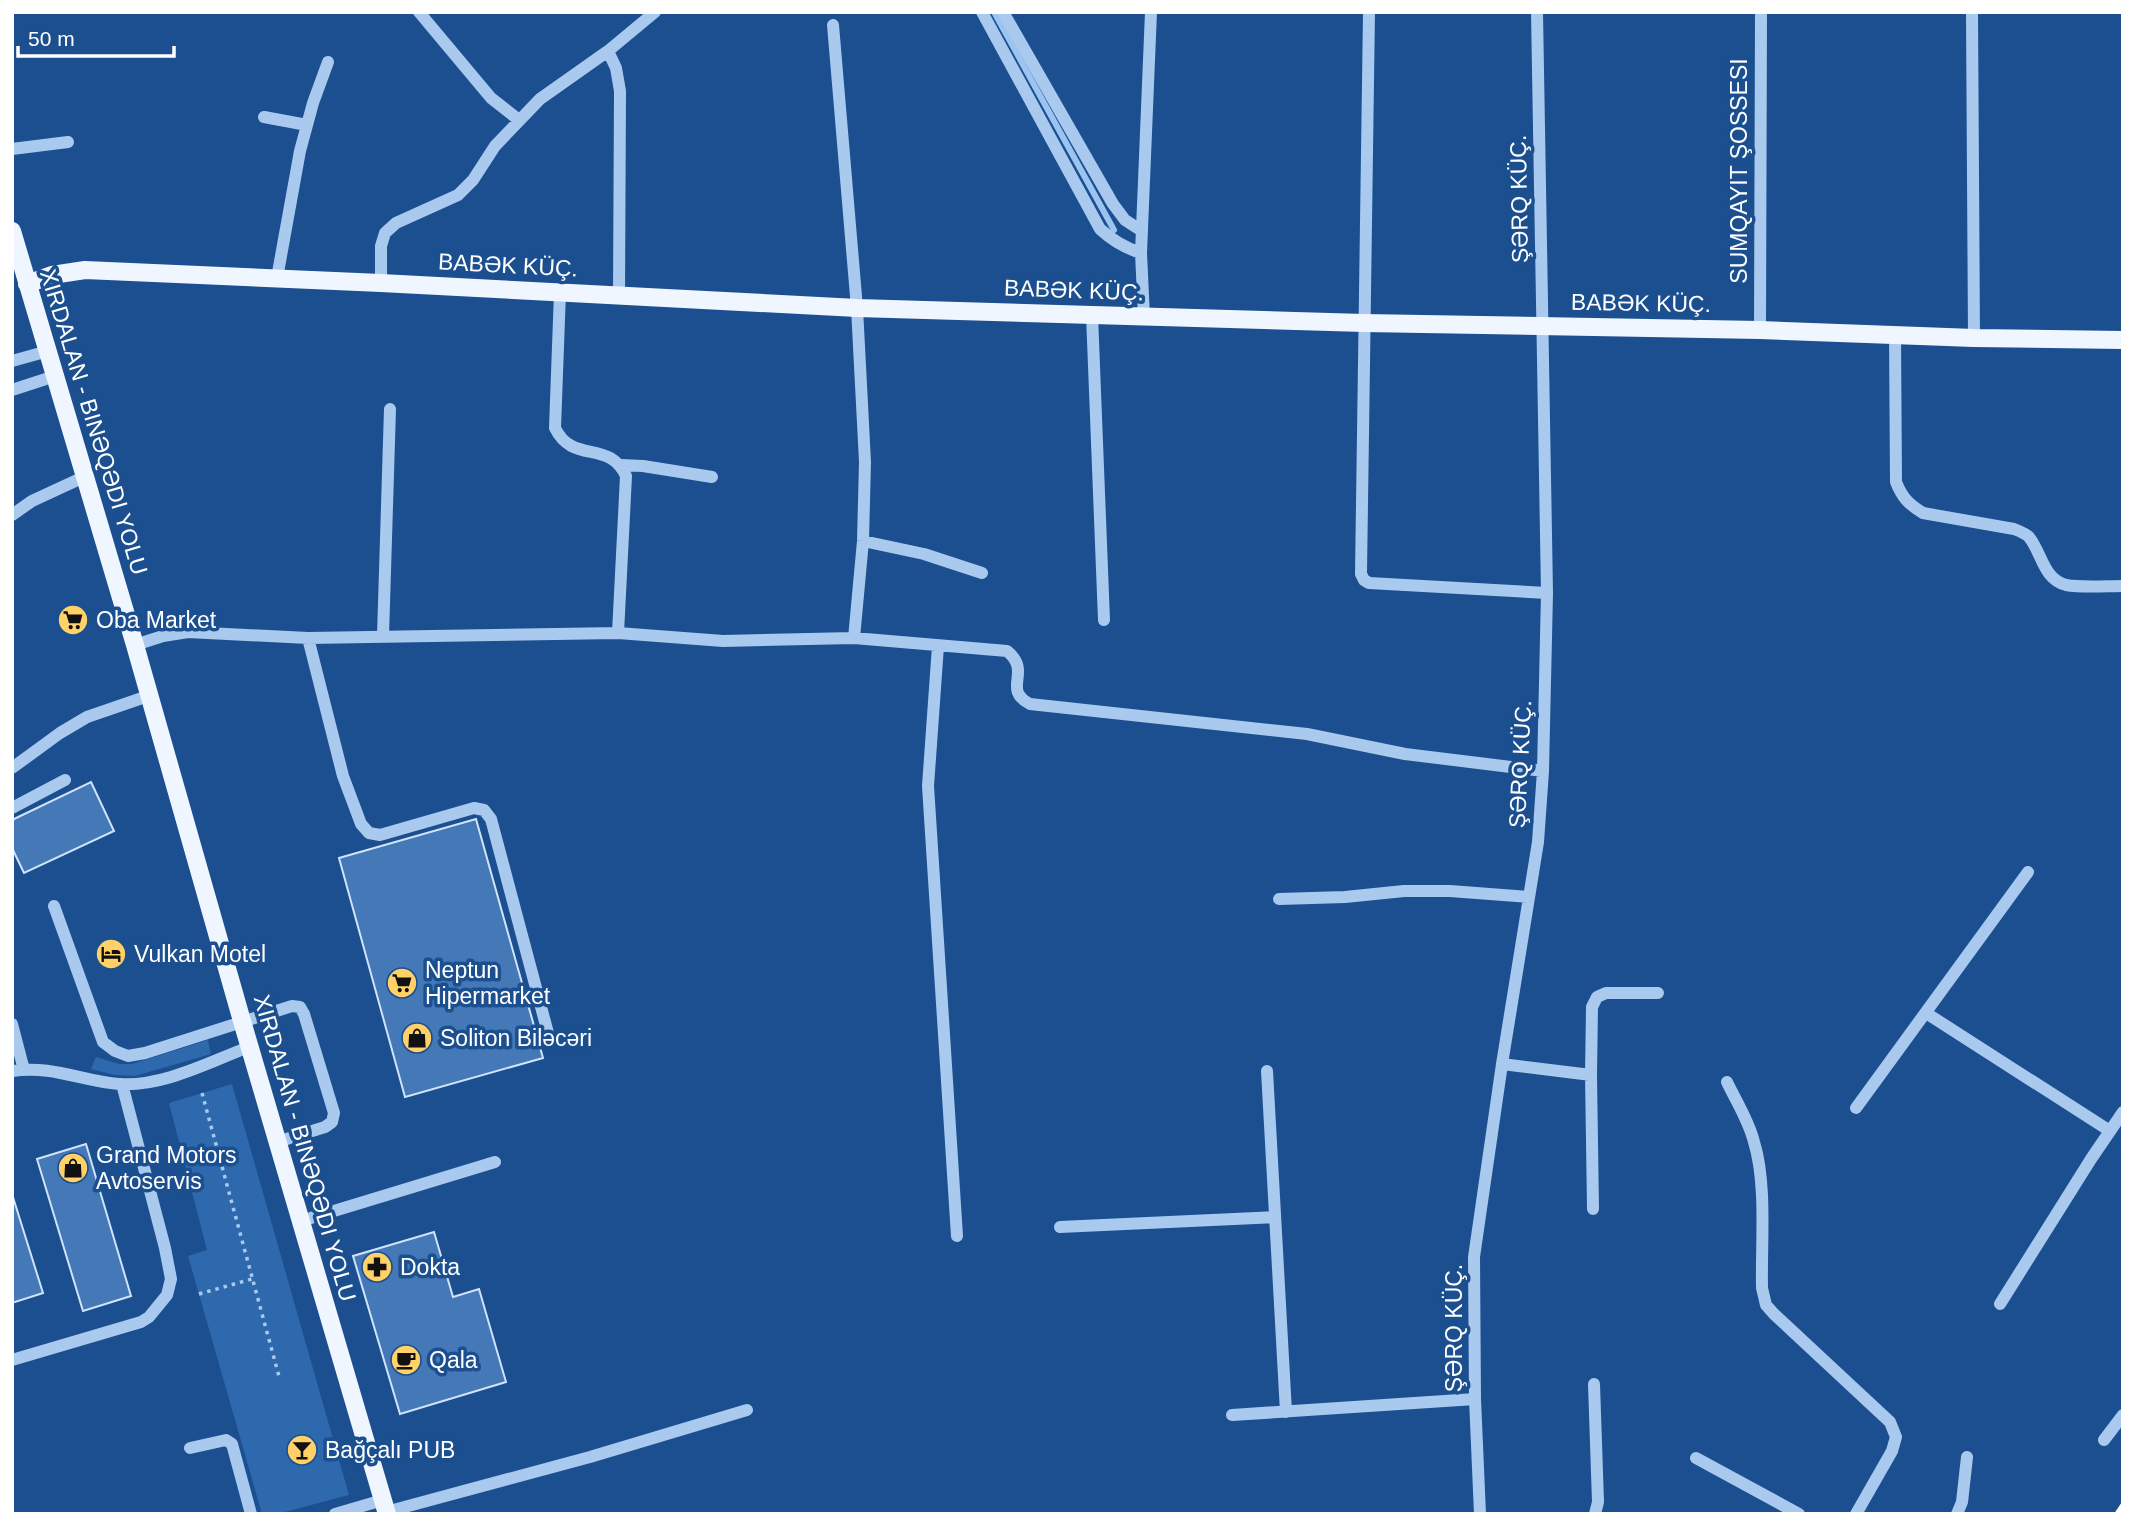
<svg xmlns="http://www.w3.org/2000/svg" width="2135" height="1526" viewBox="0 0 2135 1526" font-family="Helvetica,sans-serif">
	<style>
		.green { fill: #2e69ad }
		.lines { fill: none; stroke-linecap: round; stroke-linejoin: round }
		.stream { stroke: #9cc4f0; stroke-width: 6 }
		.building { fill: #4478b7; stroke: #cfe3fa; stroke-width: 2 }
		.path { stroke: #a9c9ee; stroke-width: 3.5; stroke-dasharray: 3.5 5; stroke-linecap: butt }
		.minor { stroke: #a9c9ee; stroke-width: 12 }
		.major { stroke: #f0f6ff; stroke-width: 18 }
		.rail { stroke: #fff; stroke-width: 5; stroke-dasharray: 12 5; stroke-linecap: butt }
		.labels { text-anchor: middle; stroke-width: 7; stroke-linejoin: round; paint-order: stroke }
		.street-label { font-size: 23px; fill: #fff; stroke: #1b4f8f }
		.poi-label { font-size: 23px; fill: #fff; stroke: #1b4f8f; text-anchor: start }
	</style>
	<rect width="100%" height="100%" fill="#1b4f8f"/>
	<path class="green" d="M208,1040l3,14 -76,22 -20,-1 -24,-6 5,-12 23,7h13z
		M232,1084l117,411 -72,19h-15l-74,-258 19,-6 -38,-147z"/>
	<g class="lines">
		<path class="stream" d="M994,12l120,218"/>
	</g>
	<path class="building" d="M91,782l23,49 -90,42 -12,-25v-28z
		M476,819l67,239 -138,39 -66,-239z
		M86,1144l45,152 -48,15 -46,-152z
		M12,1194l31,99 -31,10z
		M434,1232l19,65 26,-8 27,93 -106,32 -47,-158z"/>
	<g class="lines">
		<path class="path" d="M202,1093l78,287
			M199,1294l53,-15"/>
		<path class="minor" d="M419,12l72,86 28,22
			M982,12l118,217c12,11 25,19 41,24
			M1003,12l110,192 12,16 17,11
			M1369,12l-8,562 3,6 5,3 178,10
			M1972,12l2,326
			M833,25l24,283 8,154 -2,79 -9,97
			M608,51l8,17 4,23 -1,204
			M264,117l43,8
			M12,149l56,-7
			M277,278l23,-127 13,-48 15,-41
			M381,283v-37l4,-13 11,-10 62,-28 15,-15 22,-34 45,-47 68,-48 47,-39
			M560,292l-5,136c18,37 54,11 71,48l-8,157
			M1092,315l12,305
			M1144,317l-3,-64 10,-241
			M1760,330l1,-318
			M1895,334l1,148c6,15 12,22 27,31l91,16c5,2 11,4 15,8 13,16 14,42 37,48 16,3 40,1 57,1
			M12,361l36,-10
			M12,390l43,-14
			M621,465l22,1 69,11
			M12,515l20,-14 54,-25
			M863,541l61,13 58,19
			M383,636l7,-227
			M308,638l35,138 18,48 8,9 11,2 94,-27 10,2 7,9 57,214
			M135,645l28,-9 25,-4 120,6 310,-5 105,8 131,-3 153,13c26,21 -6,38 23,53l277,30 98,20 138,17
			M938,646l-10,140 29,450
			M12,768l48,-35 27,-16 61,-21
			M12,808l53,-28
			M1279,899l66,-2 59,-6h46l79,6
			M54,906l49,136 12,9 13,5 17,-3 147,-47 8,1 4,7 30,99 -2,9 -7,5 -48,15
			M1926,1013l184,118
			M12,1024l12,46
			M1502,1064l89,11
			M12,1071c41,-6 69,10 107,13 44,3 90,-22 130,-37
			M1267,1071l19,341
			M1727,1082c9,19 22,39 27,60 13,42 7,101 8,146l4,17 8,9 116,108 6,15 -4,14 -36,63
			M1856,1108l172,-236
			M1593,1209l-2,-134 1,-68 5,-10 9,-4h52
			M301,1221l194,-59
			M1060,1227l215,-10
			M2000,1304l91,-145 32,-47
			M12,1360l129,-38 8,-5 18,-22 4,-16 -6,-31 -43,-164
			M1594,1384l4,118 -3,12
			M1232,1415l243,-16
			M2104,1440l19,-25
			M190,1448l36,-8 6,4 19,70
			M1696,1458l103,56
			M386,1512l204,-55 157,-47
			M335,1514l48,-14
			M1480,1514l-5,-115 -1,-142 28,-193 36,-222 5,-71 4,-178 -10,-581
			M1957,1514l5,-12 5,-45"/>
		<path class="major" d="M12,231l123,414 107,376 145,493
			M27,284l25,-9 33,-5 296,13 476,25 507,15 396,7 214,8 149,2"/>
		<path class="rail" d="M2117,1514l6,-9"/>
	</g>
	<defs>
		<g id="supermarket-disc" transform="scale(1.575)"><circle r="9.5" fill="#ffd166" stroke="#1b4f8f"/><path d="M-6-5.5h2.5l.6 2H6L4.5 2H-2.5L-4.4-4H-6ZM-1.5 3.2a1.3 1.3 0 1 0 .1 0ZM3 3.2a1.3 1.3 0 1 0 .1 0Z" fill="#111"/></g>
		<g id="hotel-disc" transform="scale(1.575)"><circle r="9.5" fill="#ffd166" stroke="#1b4f8f"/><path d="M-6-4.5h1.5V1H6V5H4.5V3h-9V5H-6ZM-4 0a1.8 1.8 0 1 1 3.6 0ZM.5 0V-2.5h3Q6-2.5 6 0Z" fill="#111"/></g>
		<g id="shop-disc" transform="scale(1.575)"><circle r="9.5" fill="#ffd166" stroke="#1b4f8f"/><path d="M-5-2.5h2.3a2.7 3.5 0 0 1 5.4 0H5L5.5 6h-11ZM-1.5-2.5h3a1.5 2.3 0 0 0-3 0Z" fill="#111"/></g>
		<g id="pharmacy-disc" transform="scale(1.575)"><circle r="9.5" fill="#ffd166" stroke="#1b4f8f"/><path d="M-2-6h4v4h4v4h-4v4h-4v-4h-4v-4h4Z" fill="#111"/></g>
		<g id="cafe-disc" transform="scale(1.575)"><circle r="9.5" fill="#ffd166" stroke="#1b4f8f"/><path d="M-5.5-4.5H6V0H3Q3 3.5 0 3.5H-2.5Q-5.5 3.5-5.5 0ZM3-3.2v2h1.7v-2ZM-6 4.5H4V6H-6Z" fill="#111"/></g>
		<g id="bar-disc" transform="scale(1.575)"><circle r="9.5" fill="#ffd166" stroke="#1b4f8f"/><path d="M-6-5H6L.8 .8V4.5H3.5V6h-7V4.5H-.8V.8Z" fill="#111"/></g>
	</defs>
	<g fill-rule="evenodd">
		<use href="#supermarket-disc" x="73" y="620"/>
		<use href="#hotel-disc" x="111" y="954"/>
		<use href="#supermarket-disc" x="402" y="983"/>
		<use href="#shop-disc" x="417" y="1038"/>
		<use href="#shop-disc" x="73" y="1168"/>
		<use href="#pharmacy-disc" x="377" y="1267"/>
		<use href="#cafe-disc" x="406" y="1360"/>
		<use href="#bar-disc" x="302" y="1450"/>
	</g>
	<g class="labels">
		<g class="street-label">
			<text transform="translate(1739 171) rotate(-90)" y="8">SUMQAYIT ŞOSSESI</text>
			<text transform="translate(1519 199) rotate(-91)" y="8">ŞƏRQ KÜÇ.</text>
			<text transform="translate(508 265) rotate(3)" y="8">BABƏK KÜÇ.</text>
			<text transform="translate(1074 290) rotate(2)" y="8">BABƏK KÜÇ.</text>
			<text transform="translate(1641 303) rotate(1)" y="8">BABƏK KÜÇ.</text>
			<text transform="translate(94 422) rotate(73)" y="8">XIRDALAN - BINƏQƏDI YOLU</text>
			<text transform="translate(1520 764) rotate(-87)" y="8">ŞƏRQ KÜÇ.</text>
			<text transform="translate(305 1148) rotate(74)" y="8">XIRDALAN - BINƏQƏDI YOLU</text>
			<text transform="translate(1454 1328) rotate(-90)" y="8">ŞƏRQ KÜÇ.</text>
		</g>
		<g class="poi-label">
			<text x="96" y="628">Oba Market</text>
			<text x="134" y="962">Vulkan Motel</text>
			<text x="425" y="978">Neptun<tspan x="425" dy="26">Hipermarket</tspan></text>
			<text x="440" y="1046">Soliton Biləcəri</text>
			<text x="96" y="1163">Grand Motors<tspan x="96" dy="26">Avtoservis</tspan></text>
			<text x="400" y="1275">Dokta</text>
			<text x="429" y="1368">Qala</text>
			<text x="325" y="1458">Bağçalı PUB</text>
		</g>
	</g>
	<rect width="2135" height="1526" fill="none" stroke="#ffffff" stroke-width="28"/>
	<path d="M18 46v10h156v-10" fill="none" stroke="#ffffff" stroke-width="3.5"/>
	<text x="28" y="46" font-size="21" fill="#ffffff" stroke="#1b4f8f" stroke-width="5" paint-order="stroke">50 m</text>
</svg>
